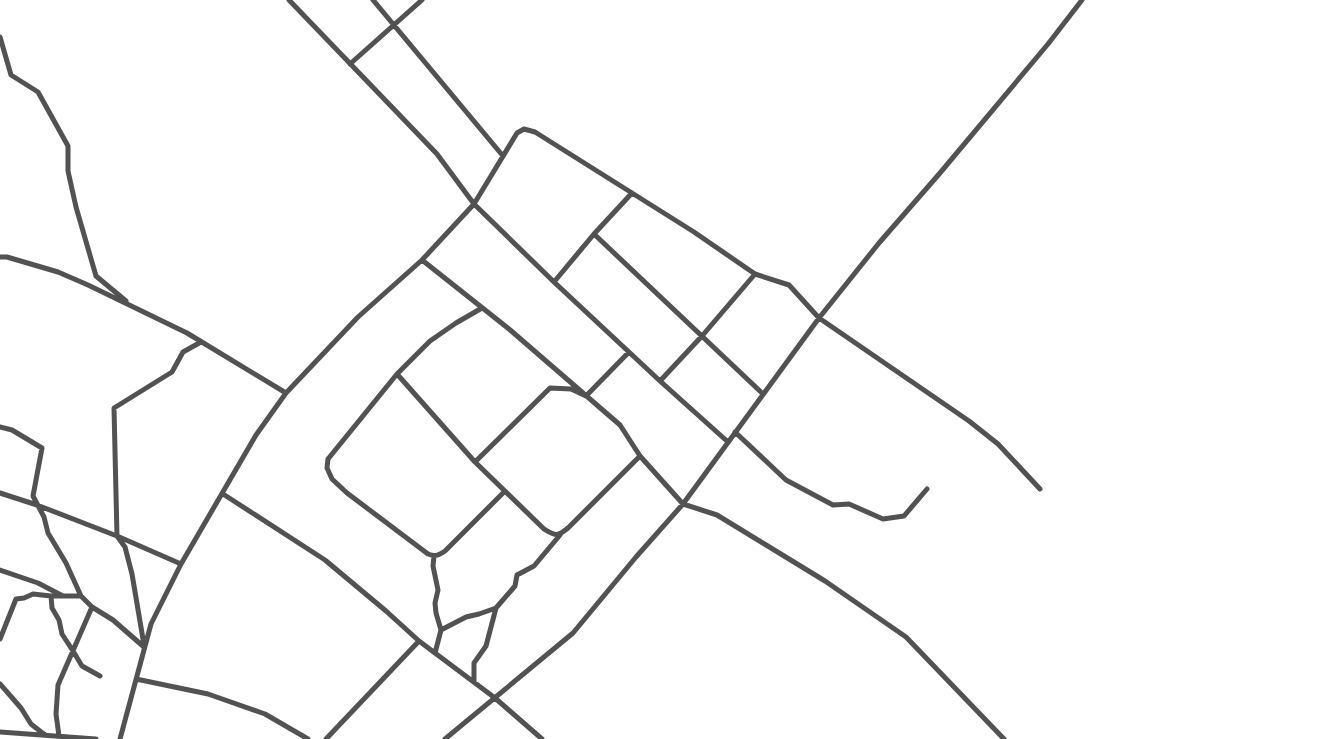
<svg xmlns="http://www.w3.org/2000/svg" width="1327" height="739" viewBox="0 0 1327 739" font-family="Manrope,sans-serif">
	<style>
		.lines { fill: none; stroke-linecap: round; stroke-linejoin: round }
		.street { stroke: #525252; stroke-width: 5 }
	</style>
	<rect width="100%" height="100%" fill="#fff"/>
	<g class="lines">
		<path class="street" d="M289,0l148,154 37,50 80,78 106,99 68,61
			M373,0l130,156
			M0,37l11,38 27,17 30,54v25l8,36 20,69 30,25
			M350,64l72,-64
			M594,234l169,160
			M0,257h7l51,15 30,13 99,48 99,60
			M422,260l87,69 111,96 20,31 43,48 34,11 108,66 81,56 98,102
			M554,282l40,-48 38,-41
			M482,308l-26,15 -26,18 -33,33 -69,85 -1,9 5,11 15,14 81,61c8,3 11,1 17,-3l60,-60
			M397,374l78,88 69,67c12,7 13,8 24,-1l72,-72
			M660,381l42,-45 53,-62
			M0,427l12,3 30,18 -9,48 11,21 4,16 18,30 15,33 11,11 21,13 31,27
			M735,432l51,48 47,25 16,-1 34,15 21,-3 23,-27
			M475,462l75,-74 21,1 15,7 43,-44
			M0,493l37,12 80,31 64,28
			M223,494l102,66 61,51 33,30 76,57 47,41
			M434,556l-1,10 5,24 -3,13 1,10 5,17
			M0,570l38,13 25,13h18
			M51,596l1,12 7,12 3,14 11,17 9,15 18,10
			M0,639l16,-40 8,-1 9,-4 18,2h12
			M144,645l-12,-71 -7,-27 -8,-11 -3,-128 58,-36 11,-20 18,-10
			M435,653l6,-23 25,-13 13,-3 17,-6
			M136,679l72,15 57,20 43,25
			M474,682v-19l12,-17 10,-38 19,-22 2,-11 17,-9 26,-31
			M0,684l21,24 10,16 14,11
			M0,732l96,7
			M59,736l-3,-22 2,-29 34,-78
			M120,739l31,-115 30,-60 75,-129 30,-42 72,-76 64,-57 52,-56 43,-71 7,-4 11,3 159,100 61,42 34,11 30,33 150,103 29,23 42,45
			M326,739l93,-98
			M445,739l128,-106 63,-76 47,-53 136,-186 60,-75 61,-70 108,-129 34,-44"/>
	</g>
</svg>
